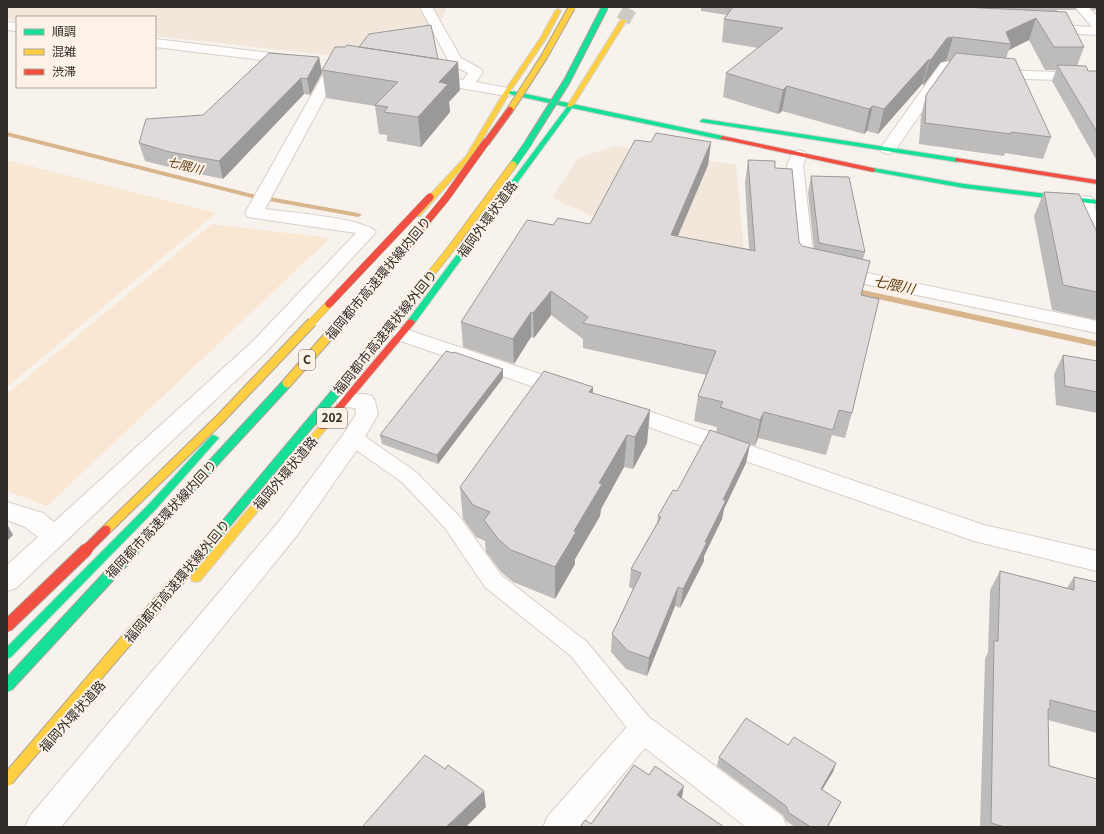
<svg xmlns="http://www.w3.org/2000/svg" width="1104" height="834" viewBox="0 0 1104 834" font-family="Georgia,'Noto Sans JP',serif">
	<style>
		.built { fill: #f3e7db }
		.green { fill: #fae7d3 }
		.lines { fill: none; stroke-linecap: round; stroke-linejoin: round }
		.stream { fill: #d9b58e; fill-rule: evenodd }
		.highway-tunnel { stroke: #d0cac5; stroke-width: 14; stroke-dasharray: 14 7; stroke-linecap: butt }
		.lane-casing { stroke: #d4d0cb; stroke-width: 2 }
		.street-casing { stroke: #d4d0cb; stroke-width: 2 }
		.fast-casing { stroke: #d4d0cb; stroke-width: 2 }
		.slow-casing { stroke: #d4d0cb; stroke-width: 2 }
		.jam-casing { stroke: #d4d0cb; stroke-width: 2 }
		.lane { fill: #fefdfc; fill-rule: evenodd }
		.street { fill: #fefdfc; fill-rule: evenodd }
		.fast { fill: #16e098; fill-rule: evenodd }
		.slow { fill: #ffcf43; fill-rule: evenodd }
		.jam { fill: #f24e42; fill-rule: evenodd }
		.fast-bridge-far3-casing { stroke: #aba195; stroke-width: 8; stroke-linecap: butt }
		.fast-bridge-far2-casing { stroke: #aba195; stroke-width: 8; stroke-linecap: butt }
		.fast-bridge-far1-casing { stroke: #aba195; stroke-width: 11; stroke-linecap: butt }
		.fast-bridge-casing { stroke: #aba195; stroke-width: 14; stroke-linecap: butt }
		.slow-bridge-far3-casing { stroke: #aba195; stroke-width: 8; stroke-linecap: butt }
		.slow-bridge-far2-casing { stroke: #aba195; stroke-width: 8; stroke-linecap: butt }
		.slow-bridge-far1-casing { stroke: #aba195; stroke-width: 11; stroke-linecap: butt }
		.slow-bridge-casing { stroke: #aba195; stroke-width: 14; stroke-linecap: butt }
		.jam-bridge-far3-casing { stroke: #aba195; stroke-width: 8; stroke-linecap: butt }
		.jam-bridge-far2-casing { stroke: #aba195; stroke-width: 8; stroke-linecap: butt }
		.jam-bridge-far1-casing { stroke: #aba195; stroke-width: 11; stroke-linecap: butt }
		.jam-bridge-casing { stroke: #aba195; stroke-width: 14; stroke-linecap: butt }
		.fast-bridge-far3 { stroke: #16e098; stroke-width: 6 }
		.fast-bridge-far2 { stroke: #16e098; stroke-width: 7 }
		.fast-bridge-far1 { stroke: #16e098; stroke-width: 9 }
		.fast-bridge { stroke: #16e098; stroke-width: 12 }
		.slow-bridge-far3 { stroke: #ffcf43; stroke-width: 6 }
		.slow-bridge-far2 { stroke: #ffcf43; stroke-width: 7 }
		.slow-bridge-far1 { stroke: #ffcf43; stroke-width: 9 }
		.slow-bridge { stroke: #ffcf43; stroke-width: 12 }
		.jam-bridge-far3 { stroke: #f24e42; stroke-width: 6 }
		.jam-bridge-far2 { stroke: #f24e42; stroke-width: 7 }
		.jam-bridge-far1 { stroke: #f24e42; stroke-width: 9 }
		.jam-bridge { stroke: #f24e42; stroke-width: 12 }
		.wall { fill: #bebbbb }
		.shaded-wall { fill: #9b9998 }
		.building { fill: #dddad9; stroke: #9b9998 }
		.labels { text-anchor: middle; stroke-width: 4; stroke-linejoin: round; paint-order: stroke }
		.far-water-label { font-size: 12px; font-style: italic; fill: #5c3a0f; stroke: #fdf2e7 }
		.shield { fill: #fdf2e7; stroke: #6e6761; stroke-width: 1 }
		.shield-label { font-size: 12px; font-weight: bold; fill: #302c28 }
		.street-label { font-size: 13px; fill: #302c28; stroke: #fdf2e7 }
		.water-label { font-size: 14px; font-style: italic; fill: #5c3a0f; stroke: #fdf2e7 }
	</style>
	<rect width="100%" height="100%" fill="#f8f2ec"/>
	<path class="built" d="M7,7h440l-16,34 -88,16 -188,-21v-19h-138v4l-10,-2z
		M615,146l121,19 8,85 -137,-27 -55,-25 26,-40z"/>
	<path class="green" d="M7,160l209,53 -209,174z
		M212,224l118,14 -283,268 -40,-15v-97z"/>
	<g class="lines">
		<path class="stream" d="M7,132l245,62 106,19 4,2 -4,2 -106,-19 -245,-62z
			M849,287l248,54v6l-251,-55 -1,-2 1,-2z"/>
		<path class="highway-tunnel" d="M623,21l8,-14"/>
		<g class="lane-casing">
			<path id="lane" d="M353,431l7,2 56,39 43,44 42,59 86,67 65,79 4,8 -4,8 -9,4 -9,-4 -63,-81 -86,-69 -40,-59 -43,-46 -56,-39 -3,-5 3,-5z"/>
		</g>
		<g class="street-casing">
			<path id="street" d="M420,7h12l29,51 20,11 2,3 -7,10 36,7 2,3 -2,3 -5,1 -82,-14 -2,-3 2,-3 5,-1 33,5 5,-7 -18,-9z
				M1075,7h13l9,9v19l-52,-3 -5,-1 -2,-3 2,-3 5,-1 47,3z
				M7,22l10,1v8l-10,-1z
				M155,39l140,17 5,1 2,3 -2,3 -5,1 -140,-17z
				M336,60l5,1 2,3 -78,145c20,3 101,9 111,23l-110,120 -250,236 -9,3v-26l31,-28 -13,-10 -18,-7v-18l36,11 11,9 198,-180 104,-109 -102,-15 -6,-1 -3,-4 84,-149 2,-3z
				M946,62l79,9 72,2v8l-72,-2 -75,-8 -56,81 -6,2 -6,-2 -2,-3 2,-3 59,-83z
				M799,150l6,2 2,3 -4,10 11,97 283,59v12l-299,-63 -2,-4 -9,-101 6,-13z
				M1085,196l6,1c6,9 6,25 6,36l-6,-1c-7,-9 -20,-24 -12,-35z
				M402,328l171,57 3,5 -3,5 -8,2 -8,-2 -162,-56 -3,-5 3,-5z
				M347,394h17l8,2 3,5 3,13 -17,30 -63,90 -237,293h-36l5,-11 250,-296 65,-88 11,-18 -1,-6 -16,-2 -3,-5 3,-5z
				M622,402l362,123 113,26v20l-123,-30 -360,-126 -3,-5 3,-5z
				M643,716l10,4 129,96 5,11h-41l-101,-79 -66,79h-36l5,-11 85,-96z"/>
		</g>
		<g class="fast-casing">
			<path id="fast" d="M507,90l216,46 3,2 -3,2 -151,-32 -158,216h-6l-1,-2 1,-2 159,-213 -62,-14v-2z
				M703,119l254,39 3,2 -3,2 -256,-40 -1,-1z
				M873,168l91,16 133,16v4l-133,-16 -93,-17 -1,-1z
				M214,435l5,3 -2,2 -61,69 -145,148 -4,2v-12l143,-144 61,-67z"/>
		</g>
		<g class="slow-casing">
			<path id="slow" d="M558,9l3,2 -14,26 -37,55 -38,65 -52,59h-6v-4l52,-56 38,-64 37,-55 14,-26z
				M623,19l3,2 -53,85 -5,1 -1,-1 53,-85z
				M323,424l5,3 -2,2 -126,152 -4,1 -4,-1 -1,-3 1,-3 128,-150z"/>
		</g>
		<g class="jam-casing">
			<path id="jam" d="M723,136l150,32 3,2 -3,2 -152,-33 -1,-1z
				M957,158l140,22v4l-142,-23v-2z
				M411,319l4,3 -1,2 -88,105h-6l-2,-2 2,-2 88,-105z"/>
		</g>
		<use href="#lane" class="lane"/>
		<use href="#street" class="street"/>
		<use href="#fast" class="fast"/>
		<use href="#slow" class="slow"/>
		<use href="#jam" class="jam"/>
		<g class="fast-bridge-far3-casing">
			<path id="fast-bridge-far3" d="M528,143l39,-62 38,-74"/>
		</g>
		<g class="fast-bridge-far2-casing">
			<path id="fast-bridge-far2" d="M513,165l16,-23"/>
		</g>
		<g class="fast-bridge-far1-casing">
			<path id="fast-bridge-far1" d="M133,550l154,-167
				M204,550l145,-173"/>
		</g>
		<g class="fast-bridge-casing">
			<path id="fast-bridge" d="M160,601l45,-52
				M7,686l127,-137"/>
		</g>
		<g class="slow-bridge-far3-casing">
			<path id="slow-bridge-far3" d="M510,110l34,-53 28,-50"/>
		</g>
		<g class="slow-bridge-far2-casing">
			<path id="slow-bridge-far2" d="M311,323l18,-19
				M340,323l46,-52
				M392,323l61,-77 60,-81"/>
		</g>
		<g class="slow-bridge-far1-casing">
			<path id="slow-bridge-far1" d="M349,377l44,-55
				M287,383l54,-61
				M106,530l114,-111 92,-97"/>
		</g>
		<g class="slow-bridge-casing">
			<path id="slow-bridge" d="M7,780l153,-179"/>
		</g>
		<g class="jam-bridge-far3-casing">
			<path id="jam-bridge-far3" d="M486,143l24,-33"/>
		</g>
		<g class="jam-bridge-far2-casing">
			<path id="jam-bridge-far2" d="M386,271l60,-73 40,-56
				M329,304l101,-107"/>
		</g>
		<g class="jam-bridge-far1-casing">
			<path id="jam-bridge-far1" d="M86,550l20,-20"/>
		</g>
		<g class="jam-bridge-casing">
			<path id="jam-bridge" d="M7,626l80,-77"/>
		</g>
		<use href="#fast-bridge-far3" class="fast-bridge-far3"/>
		<use href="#fast-bridge-far2" class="fast-bridge-far2"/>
		<use href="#fast-bridge-far1" class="fast-bridge-far1"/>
		<use href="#fast-bridge" class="fast-bridge"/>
		<use href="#slow-bridge-far3" class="slow-bridge-far3"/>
		<use href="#slow-bridge-far2" class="slow-bridge-far2"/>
		<use href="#slow-bridge-far1" class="slow-bridge-far1"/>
		<use href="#slow-bridge" class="slow-bridge"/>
		<use href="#jam-bridge-far3" class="jam-bridge-far3"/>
		<use href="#jam-bridge-far2" class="jam-bridge-far2"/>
		<use href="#jam-bridge-far1" class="jam-bridge-far1"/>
		<use href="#jam-bridge" class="jam-bridge"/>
	</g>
	<path class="wall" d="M701,7h285v1h3l-1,-1h89l-1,3h-19v1l27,36 -7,19 11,5h9v90l-45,-80 4,-11h-11l-16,-30 -20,10 -3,8 45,79 -8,22 -38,-6 -1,3 -85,-12 2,-28 5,-21 25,-34h-5l-5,1 -18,24v-3l-45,51 -11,-3 -3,3 -82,-23 -4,3 -55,-17 3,-24 32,-25 -36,-6 2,-23 3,-4 -26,-4z
		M1090,7h7v3h-4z
		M319,57l3,16 -12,22 -6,-1 -81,85 -47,-10 -31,-8 -6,-18 64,-28z
		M438,59l22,31 -11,12 1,10 -29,35 -34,-6v-6l-8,-1 -4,-28 -49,-8 -4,-28z
		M651,142h60l-3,23 -30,71 71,13 -4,-66 3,-23 27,8 24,74 3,4 12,3 -6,-56 3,-17 54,76 -2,7 -2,36 -9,118 -7,25 -13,-3 -6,20 -68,-17 -3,8 -11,-4 6,2 -4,19 -22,46 -2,10 -18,37v5l-24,47 -5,-2 -28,70 -21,-7 -15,-17 1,-18 21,-45 -4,-2 2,-18 26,-46 1,-7 19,-25 39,-58 1,-6 -23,-6 4,-25 8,-21 -123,-27v-9l-32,-24 -17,23 -3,-1 -17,27 -51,-17 -2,-25 92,-97 37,-1z
		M1044,192l53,40v88l-45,-10 -18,-94z
		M1063,355l34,6v52l-41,-8 -2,-31z
		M503,378l-65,86 -56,-20 -2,-9z
		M593,387v6l57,17 -3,33 -14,26 -9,-2 -23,42 -1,7 -25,43v5l-20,35 -42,-17 -12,-10 -15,-20 -1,-11 -9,-4 -13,-18 -3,-32z
		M1000,571l67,17 7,-11 23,5v151l-49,-13 1,46 48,61h-117l5,-168 3,-7 2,-62z
		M788,745l48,18 -3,9 -11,18 19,12 -4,8 -9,17h-33l-9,-6 -3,-6 -66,-49 2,-9z"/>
	<path class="shaded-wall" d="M1036,18l-7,22 -20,10 2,-6 -5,-12z
		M953,37l-7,24 -5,1 -18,24 6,-24 18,-24z
		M319,57l3,16 -12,22 -3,-16z
		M929,59l-6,24 -45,51 6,-25z
		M458,62l2,28 -11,12 1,10 -29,35 -3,-30 21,-35z
		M301,78l3,16 -81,85 -4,-18z
		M787,86l-5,25 -4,3 5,-24z
		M873,106l-6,25 -3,3 5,-25z
		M711,142l-3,23 -40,94 3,-24z
		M551,291v24l-17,23 -1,-25z
		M531,312v25l-17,27 -1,-25z
		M503,369v9l-65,86 -1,-9z
		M593,387l-1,32 -3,-27z
		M650,410l-3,33 -14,26 2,-32z
		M764,412l-6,26 -3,8 5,-26z
		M627,435l-3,32 -23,42 -1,7 -25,43v5l-20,35v-32l44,-84z
		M750,444l-4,19 -22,46 -2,10 -18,37v5l-24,47 3,-19 22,-47 18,-42z
		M7,524l6,11 -6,6z
		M678,587l-3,19 -28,70 2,-18z
		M836,763l-3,9 -16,26 4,-9z
		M684,786l-3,16 -4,-7z
		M484,791l2,16 -20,20h-20z
		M841,802l-4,8 -9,17h-1z"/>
	<path class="building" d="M733,7h228l105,5 18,35h-30l-18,-29 -30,14 5,12 -58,-7 -6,1 -18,24v-3l-45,50 -11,-3 -4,3 -82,-23 -4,4 -57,-17 57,-45 -59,-9z
		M431,25l7,34 -79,-12 10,-13z
		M347,45l111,17 -19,20 9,2 -30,33 -34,-5 4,-5 -13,-2 23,-23 -76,-12 13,-23h10z
		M269,53l50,4 -12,22 -6,-1 -82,83 -49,-9 -31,-9 7,-24 57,-4z
		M956,53l59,6 36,78 -40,-5v2l-86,-11 1,-28z
		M1057,65l29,1 2,5h9v61z
		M656,133l55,9 -40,93 84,16 -7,-91 27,1v7l17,1 7,73 3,4 68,15 -9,34 18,4 -27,114 -13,-3 -6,20 -69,-18 -4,8 -40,-13 3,-5 -25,-6 18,-45 -133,-28 5,-6 -37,-26 -18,22 -2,-1 -18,27 -52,-17 66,-102 26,5 5,-7 32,6 45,-84 16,2z
		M811,176l38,1 16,75 -46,-9z
		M1044,192l35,2 18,38v60l-34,-7z
		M446,351l7,2 1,-1 49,17 -66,86 -57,-20z
		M1063,355l34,6v31l-32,-6z
		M544,371l49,16 -4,5 61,18 -15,27 -8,-2 -28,48 3,1 -28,47 2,1 -21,35 -44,-17 -12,-10 -15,-20 6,-8 -17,-7 -13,-18z
		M710,430l40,14 -27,56h3l-21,42h2l-24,47 -5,-2 -29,71 -21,-7 -16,-17 29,-61 -10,-4 30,-52 -3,-1 15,-26 4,1z
		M1000,571l74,19v-13l23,5v130l-47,-12v9h-2l1,57 48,13v48h-92l-14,-4 3,-182h4z
		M746,718l42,27 6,-8 42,26 -15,26 20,13 -14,25h-16l-22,-14 -3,-7 -67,-49z
		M425,755l20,14 3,-4 36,26 -38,36h-84z
		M634,765l15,10 6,-9 29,20 -7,9 47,32h-144l5,-7 6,4z"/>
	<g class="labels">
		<g class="far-water-label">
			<text transform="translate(185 166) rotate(14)" y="4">七隈川</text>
		</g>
		<g class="shield">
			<rect x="299" y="350" width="16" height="20" rx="3"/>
			<rect x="317" y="408" width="30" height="20" rx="3"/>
		</g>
		<g class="shield-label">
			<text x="307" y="364">C</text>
			<text x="332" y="422">202</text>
		</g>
		<g class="street-label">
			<text transform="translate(487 219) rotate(-54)" y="5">福岡外環状道路</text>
			<text transform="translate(378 278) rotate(-50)" y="5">福岡都市高速環状線内回り</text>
			<text transform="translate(385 332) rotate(-51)" y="5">福岡都市高速環状線外回り</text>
			<text transform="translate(285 473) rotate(-50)" y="5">福岡外環状道路</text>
			<text transform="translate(161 519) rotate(-47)" y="5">福岡都市高速環状線内回り</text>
			<text transform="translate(177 581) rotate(-50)" y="5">福岡都市高速環状線外回り</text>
			<text transform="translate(72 716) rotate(-48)" y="5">福岡外環状道路</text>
		</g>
		<g class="water-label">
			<text transform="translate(894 285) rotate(12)" y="5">七隈川</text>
		</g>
	</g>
	<rect width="1104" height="834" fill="none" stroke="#302c28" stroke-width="16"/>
	<rect x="16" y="16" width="140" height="72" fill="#fdf2e7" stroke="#aba39b"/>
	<rect x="24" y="29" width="20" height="6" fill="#16e098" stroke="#aba39b"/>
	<text x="52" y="36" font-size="12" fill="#302c28">順調</text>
	<rect x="24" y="49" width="20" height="6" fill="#ffcf43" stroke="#aba39b"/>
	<text x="52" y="56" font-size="12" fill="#302c28">混雑</text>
	<rect x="24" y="69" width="20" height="6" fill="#f24e42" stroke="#aba39b"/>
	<text x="52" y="76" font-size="12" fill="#302c28">渋滞</text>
</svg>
